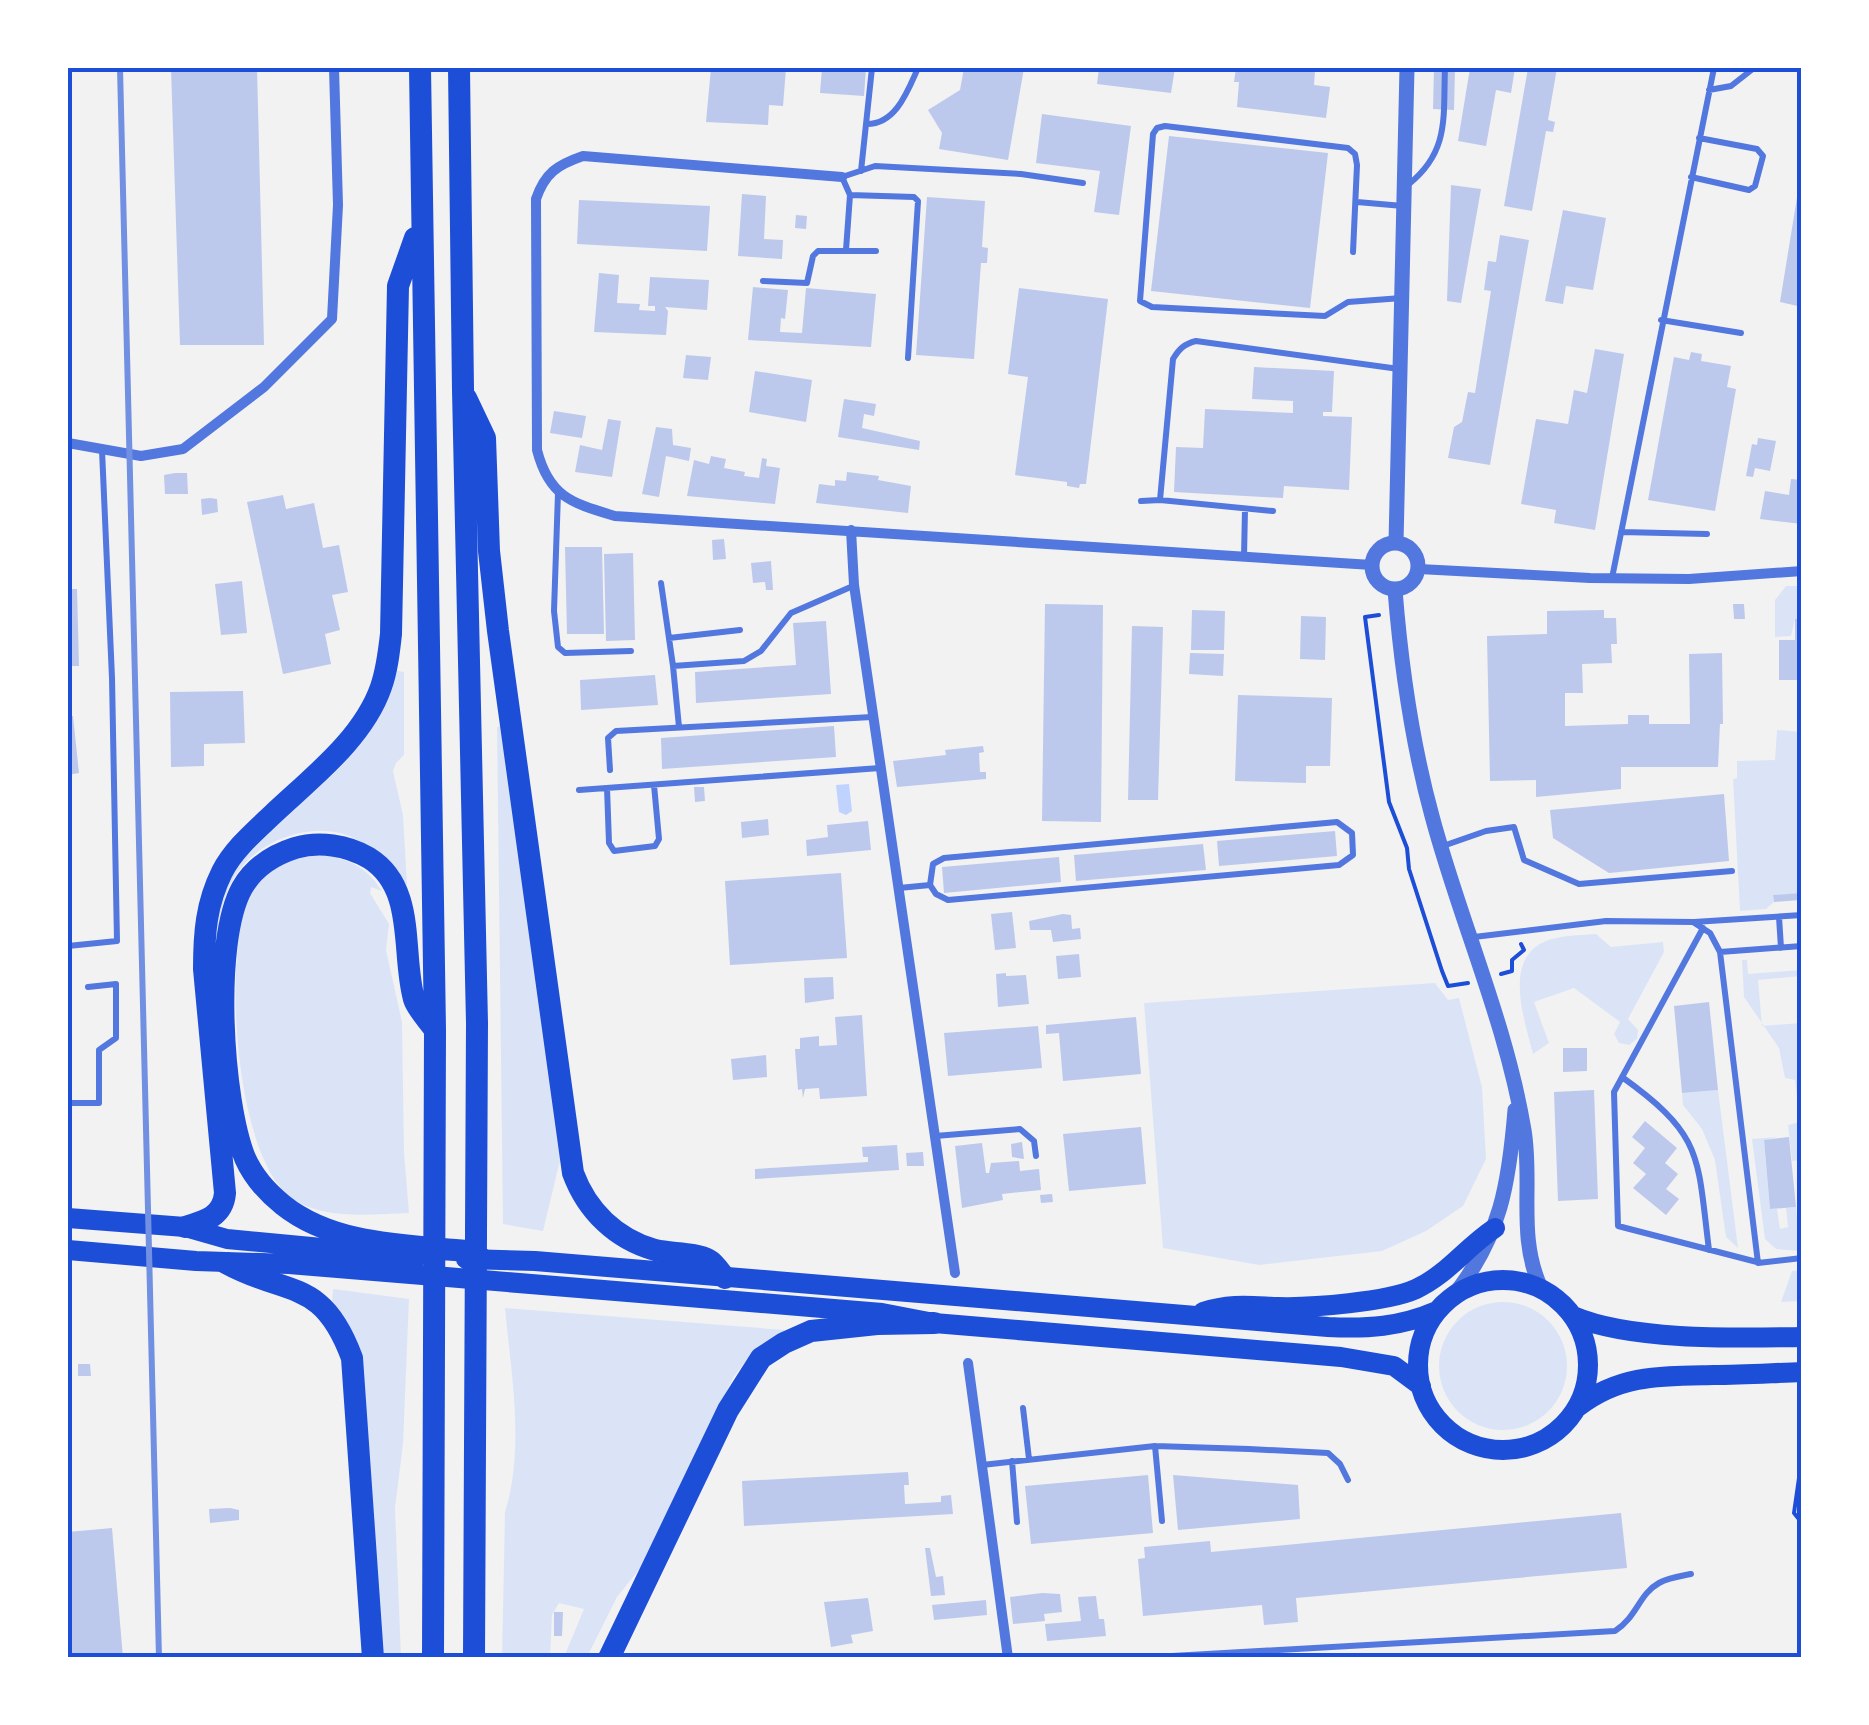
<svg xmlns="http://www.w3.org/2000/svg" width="1869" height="1725" viewBox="0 0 1869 1725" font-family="'Zilla Slab',serif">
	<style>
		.green { fill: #dbe4f7 }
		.water { fill: #bfd3fe }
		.building { fill: #bdc9ec }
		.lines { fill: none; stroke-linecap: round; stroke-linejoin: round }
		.path { stroke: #1d4ed8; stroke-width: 4 }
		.service { stroke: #5277de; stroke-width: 6 }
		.minor { stroke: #5277de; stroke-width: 10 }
		.tertiary { stroke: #5277de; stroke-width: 15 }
		.primary { stroke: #1d4ed8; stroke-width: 20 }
		.motorway { stroke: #1d4ed8; stroke-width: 22 }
		.rail { stroke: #7290e2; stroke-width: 6 }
		.neatline { fill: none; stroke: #1d4ed8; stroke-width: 4 }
	</style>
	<rect width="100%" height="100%" fill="#f2f2f2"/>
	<path class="green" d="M1786,586h15v32l-6,1 -4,17 -16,1v-37z
		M393,670l11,2v83l-8,8 -3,8 10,44 4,70 -3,1c-14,-14 -28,-33 -44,-44 -37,-25 -99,-5 -123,31 -15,21 -18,48 -21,73l-4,-8 14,-60z
		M500,726l61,430 -18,75 -40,-7 -6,-497z
		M1777,730l24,2v171l-2,-10 -26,3 1,6 -8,7 -26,2 -7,-132 4,-1v-17l38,-1z
		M313,853c31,4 52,11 69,38l-11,-4 -1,6 19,31 -3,26 16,72 2,130 5,61c-36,1 -81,7 -113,-12 -62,-35 -75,-250 -45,-309 12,-24 39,-32 62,-39z
		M1596,934l15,13 52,-5 1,10 -36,67 10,11 -1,9 -8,6 -10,-2 -5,-9 6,-12 -46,-34 -40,14 15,41 -16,11c-9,-36 -34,-104 23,-116 13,-3 27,-3 40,-4z
		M1742,960h5l1,14 53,-4v6l-43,4 4,46 39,-3v137l-9,1 -4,-36 12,-3 -5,-42 -10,-2 -6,-30 -35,-51z
		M1435,983l13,17 11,-2 23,89 4,72 -23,47 -37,25 -44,20 -123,14 -96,-17 -19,-245z
		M1718,1090l20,158 -12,-11 -11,-77 -13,-31 -19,-24 -1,-12z
		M1777,1137l-13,4 6,68h7l3,20 8,-2 -2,-19 10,-1 1,12h4v32l-25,-2 -11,-10 -13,-100z
		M1801,1270v31l-20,1 11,-31z
		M333,1289l76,10 -6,145 -8,64 6,149h-19l-28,-320 -22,-35z
		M1439 1366a64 64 0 1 1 128 0a64 64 0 1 1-128 0Z
		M505,1308l280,22 -38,29 -14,19 -91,188 -25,31 -30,60h-23l20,-48 -25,-6 -7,12 -2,42 -48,1 3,-146c20,-64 6,-139 0,-204z"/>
	<path class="water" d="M849,784l3,27 -6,4 -7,-3 -3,-27z"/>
	<path class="building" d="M171,68h86l7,277h-84z
		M711,68h75l-3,38 -14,-1 -1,20 -62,-3z
		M822,68h44l-2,28 -44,-3z
		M964,68h60l-16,92 -69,-11 3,-16 -14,-23 32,-20z
		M1099,68h76l-4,25 -74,-9z
		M1236,68l79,3 -1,14 16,2 -4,31 -89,-11 2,-25h-5z
		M1434,68h21l-1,42 -21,-1z
		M1470,68h45l-4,25 -15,-3 -10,56 -28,-5z
		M1528,68h29l-9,52 7,2 -2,10 -7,-1 -14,80 -28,-5z
		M1042,114l89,12 -12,89 -25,-3 6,-41 -64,-8z
		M1169,136l159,17 -18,155 -159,-17z
		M1451,185l30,4 -20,114 -14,-2z
		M1799,185h3v122l-22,-5z
		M742,194l24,2 -2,43 19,1 -1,19 -44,-3z
		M927,197l58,4 -3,46 6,1 -1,15h-6l-7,96 -58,-4z
		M579,200l131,6 -3,45 -130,-7z
		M1563,210l43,8 -13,72 -27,-4 -3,18 -18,-3z
		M796,215l11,1 -1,13 -11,-1z
		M1500,235l29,5 -39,225 -42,-7 6,-31 8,-5 6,-30 7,1 16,-102 -7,-1 4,-29 8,1z
		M599,273l20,2 -2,28 23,1 -1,6 16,1v-5h-7l2,-29 59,3 -2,30 -42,-3 3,4 -2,24 -72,-3z
		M753,287l35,3 -3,29 -4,-1 -1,14 22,1 4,-45 70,6 -5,53 -123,-7z
		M1019,288l89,11 -22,185h-6l-1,4 -12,-2v-4l-52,-7 13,-98 -20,-3z
		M1595,349l29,5 -29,176 -41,-7 2,-13 -35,-6 15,-85 32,5 6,-34 13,3z
		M1691,352l11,2 -1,7 30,5 -4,21 9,2 -21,122 -67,-11 26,-143 15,3z
		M686,355l25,2 -3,23 -25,-2z
		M1254,367l80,4 -2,41h-9v4l29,1 -3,73 -65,-4 -1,12 -109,-6 2,-45 27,1 2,-39 88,4v-12l-41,-2z
		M755,371l57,9 -6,42 -57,-10z
		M844,399l32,5 -2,12 -10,-2 -2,14 58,13 -1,9 -81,-13z
		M554,411l32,5 -4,22 -32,-5z
		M608,419l13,2 -9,56 -37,-5 5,-27 22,5z
		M656,427l16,2 1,16 18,3 -2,13 -23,-5 -7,41 -17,-3z
		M1758,438l18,3 -6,30 -15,-3 -2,9 -7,-1 6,-32 5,1z
		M711,456l15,3 -2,9 21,4 -1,4 15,2 3,-20 5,1 -1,7 14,2 -5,36 -88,-8 7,-36 15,4z
		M847,472l32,4 -1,4 33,6 -3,27 -92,-10 3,-19 16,2v-6l11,1z
		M175,473h12l1,21h-23l-1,-19z
		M1791,479l11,1v44l-42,-5 5,-28 24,4z
		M283,495l3,14 28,-6 9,45 16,-3 9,47 -16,3 8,35 -15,4 6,30 -48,10 -36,-172z
		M210,498l7,1 1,13 -16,3 -1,-16z
		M724,539l2,20 -13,1 -1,-20z
		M565,547h37l2,87h-37z
		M633,553l2,87 -29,1 -2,-87z
		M771,561l2,29h-7l-1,-8 -12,1 -2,-20z
		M242,581l5,52 -26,2 -6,-51z
		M68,589h9l2,77h-11z
		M1045,604l58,1 -2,217 -59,-1z
		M1733,604h11l1,15h-11z
		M1192,610l33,1 -1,39h-33z
		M1604,610v8h12l1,26h-6l1,19 -30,1 1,29h-18v33l63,-2v-9h21v9h41l-1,-70 33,-1 1,71h-3l-2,43h-97v22l-85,8v-17l-46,1 -3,-145 60,-2v-23z
		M1301,616l25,1 -1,43 -25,-1z
		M1802,618v62h-23v-40h16v-21z
		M826,621l5,73 -135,9 -1,-31 101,-7 -3,-42z
		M1132,626l31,1 -5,173h-30z
		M1190,653l34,1 -1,22 -34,-2z
		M655,675l3,30 -77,5 -1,-30z
		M243,691l2,52 -41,1v22l-33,1 -1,-75z
		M1238,695l94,3 -2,68h-24v17l-71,-2z
		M68,716h5l6,57 -11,2z
		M834,726l2,31 -174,12 -1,-31z
		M983,746l1,6 -5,1 1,19h6v7l-89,8 -4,-26 53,-6 -1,-5z
		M694,787h10l1,14 -10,1z
		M1724,794l5,67 -120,12 -56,-35 -3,-28z
		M768,819l1,16 -27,3 -1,-16z
		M868,821l3,29 -64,6 -1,-16 22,-3 -1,-12z
		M1335,831l2,25 -118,10 -2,-25z
		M1203,844l3,26 -130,11 -2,-26z
		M1059,857l2,25 -117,11 -2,-26z
		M841,873l6,85 -117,7 -5,-84z
		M1800,893v7l-26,2 -1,-7z
		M1012,912l4,36 -21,2 -4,-36z
		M1063,914l8,1 1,14 8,-1 1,11 -28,3 -2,-12h-21l-1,-9z
		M1079,954l2,23 -23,2 -2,-23z
		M1006,973v3l20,-1 3,29 -31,3 -2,-33z
		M833,977l1,22 -29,4 -1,-25z
		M1709,1002l9,88 -36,3 -8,-87z
		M862,1015l5,81 -47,3 -1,-11 -14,1 -2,9 -1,-9 -4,1 -2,-26 -1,-15h5v-11l19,-2v10l18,-1 -2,-28z
		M1136,1017l5,57 -78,7 -4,-48 -13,1v-9z
		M1038,1026l4,42 -94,8 -4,-43z
		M1563,1048h24v23l-24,1z
		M766,1055l1,22 -34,3 -2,-21z
		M1594,1090l4,109 -40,2 -4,-109z
		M1645,1121l32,27 -12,15 13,11 -12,15 13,10 -13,16 -33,-27 13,-14 -13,-11 12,-15 -13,-11z
		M1141,1127l5,57 -77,7 -6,-57z
		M1789,1137l7,70 -26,2 -6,-69z
		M1022,1142l2,17 -12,-2 -1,-13z
		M982,1143l4,30h3l2,-10 28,-2 1,10 19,-2 2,21 -39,4 1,6 -41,8 -7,-62z
		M897,1145l2,25 -144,9v-10l113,-7v-5h-5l-1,-10z
		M923,1152l1,14h-17l-1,-13z
		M1052,1194l1,8 -12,1 -1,-8z
		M78,1364h12l1,12h-13z
		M908,1472l1,13h-5l1,19 36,-2v-6l10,-1 2,19 -209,12 -2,-45z
		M1148,1475l5,58 -122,11 -6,-58z
		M1173,1475l125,10 2,34 -122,11z
		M230,1508l9,2v10l-29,3 -1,-14z
		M1621,1513l6,55 -331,30 2,24 -34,3 -2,-20 -119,11 -5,-57 7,-1 -1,-11 66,-6 1,11z
		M112,1528l11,130h-55v-126z
		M925,1548h5l6,29 7,-1 2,19 -14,1z
		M1042,1593l18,1 2,18 -18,2 1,7 -32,3 -3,-27z
		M1096,1596l3,23h5l2,17 -59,5 -2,-17 36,-3 -3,-24z
		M868,1598l5,33 -22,4 2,8 -22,4 -7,-45z
		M986,1600l1,15 -53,5 -2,-15z
		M554,1612h9l-1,24h-8z"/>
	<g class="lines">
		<path class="path" d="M1379,615l-14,2 24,185 18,46 2,21 33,102 6,15 20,-3
			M1501,974l11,-3v-11l12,-10 -3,-6
			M1800,1471l-6,42 8,10"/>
		<path class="service" d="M1709,90l22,-4 23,-18
			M866,124c30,1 42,-34 52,-56
			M861,171l11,-103
			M1691,177l58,13 6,-4 8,-30 -6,-7 -58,-11
			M1409,184c41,-33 34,-68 36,-116
			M850,195l64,2 4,4 -10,157
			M1357,202l46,4
			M846,250l4,-55 -8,-18 33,-11 146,8 62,9
			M1353,252l4,-87 -2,-11 -7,-6 -183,-22 -8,2 -4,6 -13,167 12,6 173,9 23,-14 54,-4
			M763,281l44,2 6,-27 5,-5h58
			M1661,320l80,13
			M558,493l-4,118 4,36 7,6 66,-2
			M1141,501l19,-1
			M1273,511l-113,-11 13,-141c6,-10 11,-15 23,-18l203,28
			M1621,532l86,2
			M1244,557l1,-48
			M1612,578l102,-510
			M661,583l12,83
			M669,638l71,-8
			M679,727l-6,-61 71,-5 17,-10 30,-38 62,-27
			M610,770l-2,-32 8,-7 256,-14
			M607,788l2,55 5,8 41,-5 4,-7 -5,-54
			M579,790l301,-22
			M1443,846l43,-15 28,-4 10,33 55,24 153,-13
			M899,888l31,-3 6,9 12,6 391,-35 14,-10 -1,-22 -15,-11 -393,36 -11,6 -3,21
			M1779,917l2,31
			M1694,922l108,-7
			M1703,928l-89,164 4,134 139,36
			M1474,937l132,-16 87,1 17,11 10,19 38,311 44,-5
			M68,946l49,-5 -5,-263 -10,-228
			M1720,952l82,-6
			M1622,1077c82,59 75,78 87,173
			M68,1103h31v-53l17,-12v-54l-28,3
			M935,1136l85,-7 14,12 2,15
			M1023,1408l6,51
			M1155,1446l7,75
			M1012,1461l5,61
			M982,1465l173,-19 94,3 79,4 12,11 8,16
			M1137,1658l478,-27c22,-14 24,-37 44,-48 9,-5 22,-7 32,-9"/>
		<path class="minor" d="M842,177l-259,-21c-26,9 -38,17 -47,43l1,251c12,47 35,53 78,66l757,49
			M68,443l73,13 42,-7 81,-62 68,-68 6,-114 -4,-137
			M851,530l3,55 101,688
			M1419,569l171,9 99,1 113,-8
			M968,1363l40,295"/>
		<path class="tertiary" d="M1372 566a23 23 0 1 1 46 0a23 23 0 1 1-46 0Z
			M1396,543l11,-475
			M1395,590c6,75 17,153 37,226 28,105 74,206 92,314 9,54 -7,107 17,158
			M1454,1295c47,-59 55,-112 61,-185"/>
		<path class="primary" d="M68,1218l117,9 42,12 190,18
			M68,1250l128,11 93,3 593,49 52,10 407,34 53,9 27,20
			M466,1259l69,2 793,66c39,2 72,0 109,-16
			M1418 1365a85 85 0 1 1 170 0a85 85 0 1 1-170 0Z
			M1203,1312c27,-9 48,-6 75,-5 34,1 109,-5 138,-18 32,-15 50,-42 79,-61
			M1573,1316c58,25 165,22 229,21
			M1578,1407c42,-33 85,-31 136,-32 29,0 58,-2 88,-3"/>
		<path class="motorway" d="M420,68l15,962 -2,628
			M459,68l4,322 14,633 -3,635
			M466,398l19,40 4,113 9,80 75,542c14,38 43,66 82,77 16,4 40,2 54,10 6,3 12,13 16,18
			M435,1030c-7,-10 -18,-21 -21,-31 -13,-46 3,-111 -45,-141 -22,-13 -50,-17 -74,-10 -22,7 -41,19 -53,40 -30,54 -20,213 3,270 8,18 23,35 38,47 50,40 122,40 183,46l14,6
			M185,1227c21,-6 38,-11 40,-34l-21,-224c0,-35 2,-65 18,-97 11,-22 32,-40 50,-57 39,-37 91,-76 109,-128 6,-17 8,-35 10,-53l7,-348 17,-48
			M226,1263c62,34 96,14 126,95l21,300
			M609,1658l119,-248 33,-52 23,-15 27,-12 66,-7 57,-1"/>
		<path class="rail" d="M120,68l39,1590"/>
	</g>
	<rect width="1869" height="1725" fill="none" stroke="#ffffff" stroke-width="140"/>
	<rect x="70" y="70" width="1729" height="1585" class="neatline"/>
</svg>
